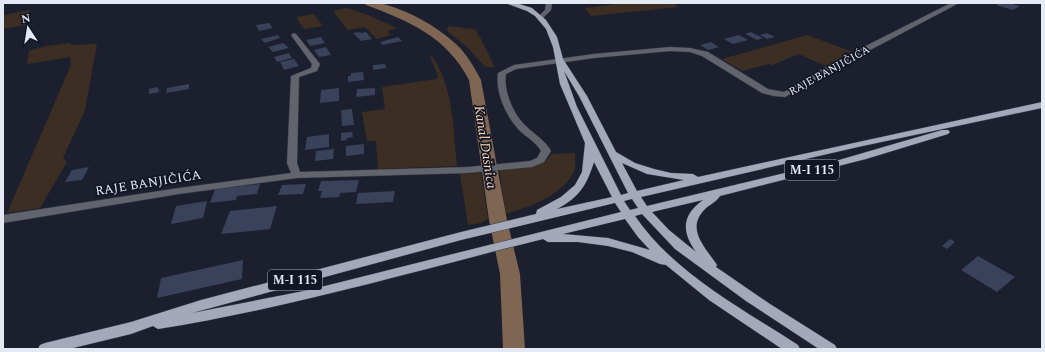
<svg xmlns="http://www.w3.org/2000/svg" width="1045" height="352" viewBox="0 0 1045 352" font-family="Spectral,serif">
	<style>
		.green { fill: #3c2e23 }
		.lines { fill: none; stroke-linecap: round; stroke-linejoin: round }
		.canal { fill: #7e6652; fill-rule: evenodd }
		.building { fill: #3a415a }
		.minor-casing { stroke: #373b4a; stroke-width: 1 }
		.major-casing { stroke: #373b4a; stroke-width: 1 }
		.minor { fill: #61646c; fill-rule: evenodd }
		.major { fill: #a4a9ba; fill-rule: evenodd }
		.labels { text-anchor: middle; stroke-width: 3.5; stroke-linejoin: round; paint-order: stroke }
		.far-street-label { font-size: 11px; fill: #e5e9f3; stroke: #121624 }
		.shield { fill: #121624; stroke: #a6aab5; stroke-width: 1 }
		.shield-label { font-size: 12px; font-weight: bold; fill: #e5e9f3 }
		.street-label { font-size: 13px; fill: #e5e9f3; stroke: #121624 }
		.water-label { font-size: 14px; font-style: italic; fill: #fcd6b8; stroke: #121624 }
	</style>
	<rect width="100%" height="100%" fill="#1b1f2e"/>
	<path class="green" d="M625,3h49l4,4 -87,9 -6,-8z
		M347,8l21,7 29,13 -10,3 4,4 -14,4 -12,-12 -17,3 -15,-19z
		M30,10l-4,15 -23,4 1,-14z
		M314,14l9,12 -19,3 -8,-12z
		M448,26l26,3c5,3 17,31 21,38h-10l-17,-19 -21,-17z
		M807,35l46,17 -28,14 -26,-12 -27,11 -3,-1 -27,7 -20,-12z
		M70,43l1,2 26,-1 -12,66 -22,48 4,4 -27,46 -33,5 64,-148 -1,-8 -43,7 2,-13 17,-5z
		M432,56c22,32 21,73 25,110l-79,3 -2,-28h-9l-5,-29 23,-3 -3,-22 55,-8 1,-3 -8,-19z
		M575,153c0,5 1,12 0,16 -10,26 -46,38 -69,45l-7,-45c14,-2 46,0 52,-15z
		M481,173l7,46 -7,4 -13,2 -8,-51z"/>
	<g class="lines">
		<path class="canal" d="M364,3c5,0 11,-1 16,0 28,7 61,25 81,46 8,9 14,20 20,31l26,140 13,54 5,75h-22l-3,-75 -11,-54 -20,-140c-22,-43 -60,-59 -103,-75z"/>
	</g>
	<path class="building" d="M1001,3h7l12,3 -7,4 -17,-5z
		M269,23l4,5 -14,3 -3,-6z
		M359,32l2,1 5,-1 6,7 -11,2 -8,-8z
		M751,32l12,6 -6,2 -12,-6z
		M767,33l8,4 -8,2 -7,-4z
		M278,35l2,3 -15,5 -4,-4z
		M739,35l9,5 -15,4 -9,-5z
		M321,37l4,6 -15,3 -4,-6z
		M398,37l4,4 -19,4 -3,-3z
		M711,42l8,5 -11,3 -8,-5z
		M283,43l6,5 -16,4 -5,-5z
		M326,47l5,8 -12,2 -5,-7z
		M289,53l3,5 -15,4 -3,-5z
		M294,59l5,7 -15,4 -4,-8z
		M385,64l1,4 -13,2v-5z
		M363,72l1,8 -16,2v-6h3v-3z
		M189,84v5l-23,4 1,-5z
		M158,87l1,5 -10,2v-5z
		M339,88v13l-19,2 1,-13z
		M375,88v7l-19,2 1,-8z
		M352,109l2,16 -12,1 -1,-16z
		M352,132l1,5 -6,1v2l-6,1v-8z
		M329,134v13l-24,3 2,-13z
		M364,144v10l-18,2v-10z
		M334,149l-1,10 -18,2 1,-10z
		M89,167l-7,13 -17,2 7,-12z
		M359,180l-3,12 -16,1 -1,4 -19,1 2,-7h-4l3,-10z
		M260,184l-3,10 -20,2 -1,4 -26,3 5,-14z
		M306,184l-3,10 -25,1 4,-10z
		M395,191l-2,11 -37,2 2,-11z
		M207,201l-4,17 -32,6 5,-18z
		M277,206l-7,23 -49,5 9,-23z
		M950,239l5,3 -8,7 -5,-3z
		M978,256l37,21 -18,15 -36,-22z
		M243,260l-1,19 -85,19 4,-20z"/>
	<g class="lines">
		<g class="minor-casing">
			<path id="minor" d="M546,3h6l-1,7 -8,8h-4v-2l6,-6z
				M951,3h8l-119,63 -55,31 -11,-1 -12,-3 -60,-37 -12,-4 -20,-1 -76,7 -78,11 -10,5c-3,17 8,42 21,53 8,8 18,13 24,24l-7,11 -12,5 -64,6 -171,5 -118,16 -176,29v-8l176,-27 112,-15 -4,-10 4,-87 20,-8 1,-4 -21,-29 3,-2 2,1 24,30 -3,7 -18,6 -2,86 3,9 168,-5 62,-6 7,-3 4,-7c-5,-9 -15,-14 -22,-21 -13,-14 -24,-38 -21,-57l16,-8 80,-11 76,-7 20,1 18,4 60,37 16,3 50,-30z"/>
		</g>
		<g class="major-casing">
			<path id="major" d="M505,3h11l16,5 14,12 11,17 6,22 24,37 29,56 19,11 19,6 17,4 22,1 5,3 344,-75v6l-184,39 -217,50 6,9 192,-46 103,-30h6l2,2 -2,2 -82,25 -146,37c-3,5 -9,8 -14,12 -20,19 -4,36 9,54l2,3 -1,2 54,37 65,41 2,4h-18l-73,-48 -71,-52 -33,-35 -7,2c39,57 106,92 163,129l2,4h-18l-73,-49 -43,-35 -6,-1 -28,-12 -24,-6 -30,-4h-30l-5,-3c-128,32 -254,69 -385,90l-5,-3 -22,8 -62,15h-31l2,-4 5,-2 86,-21 70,-22 260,-68 75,-18 1,-4 24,-13 14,-12 7,-13 3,-29 -25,-59 -7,-37 -7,-18 -11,-13 -8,-5zM564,71l15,25 49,97 -7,2 -44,-88zM594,162l18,35 -55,12c23,-12 30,-25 37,-47zM622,163l25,11 37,6 -47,11zM632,199l6,9 -8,2 -6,-9zM703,200c-22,16 -21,32 -7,52l-27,-22 -17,-18zM615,203l6,9 -312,78 -117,23 269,-73zM625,219l13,18 12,13 -42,-12 -45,-4z"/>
		</g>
		<use href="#minor" class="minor"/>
		<use href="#major" class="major"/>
	</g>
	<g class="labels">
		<g class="far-street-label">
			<text transform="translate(829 70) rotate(-29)" y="4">RAJE BANJIČIĆA</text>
		</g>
		<g class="shield">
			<rect x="785" y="160" width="54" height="20" rx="3"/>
			<rect x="268" y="270" width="54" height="20" rx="3"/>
		</g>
		<g class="shield-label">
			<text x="812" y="174">M-I 115</text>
			<text x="295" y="284">M-I 115</text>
		</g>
		<g class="street-label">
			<text transform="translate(148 182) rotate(-9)" y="5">RAJE BANJIČIĆA</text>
		</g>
		<g class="water-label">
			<text transform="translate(486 147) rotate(81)" y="5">Kanal Dašnica</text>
		</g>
	</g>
	<rect width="1045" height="352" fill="none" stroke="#e5e9f3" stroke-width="8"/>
	<g transform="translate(28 28) rotate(348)" stroke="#121624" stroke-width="3" paint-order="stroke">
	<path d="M0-3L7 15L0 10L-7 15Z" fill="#e5e9f3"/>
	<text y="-6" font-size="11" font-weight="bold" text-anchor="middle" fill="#e5e9f3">N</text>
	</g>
</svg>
